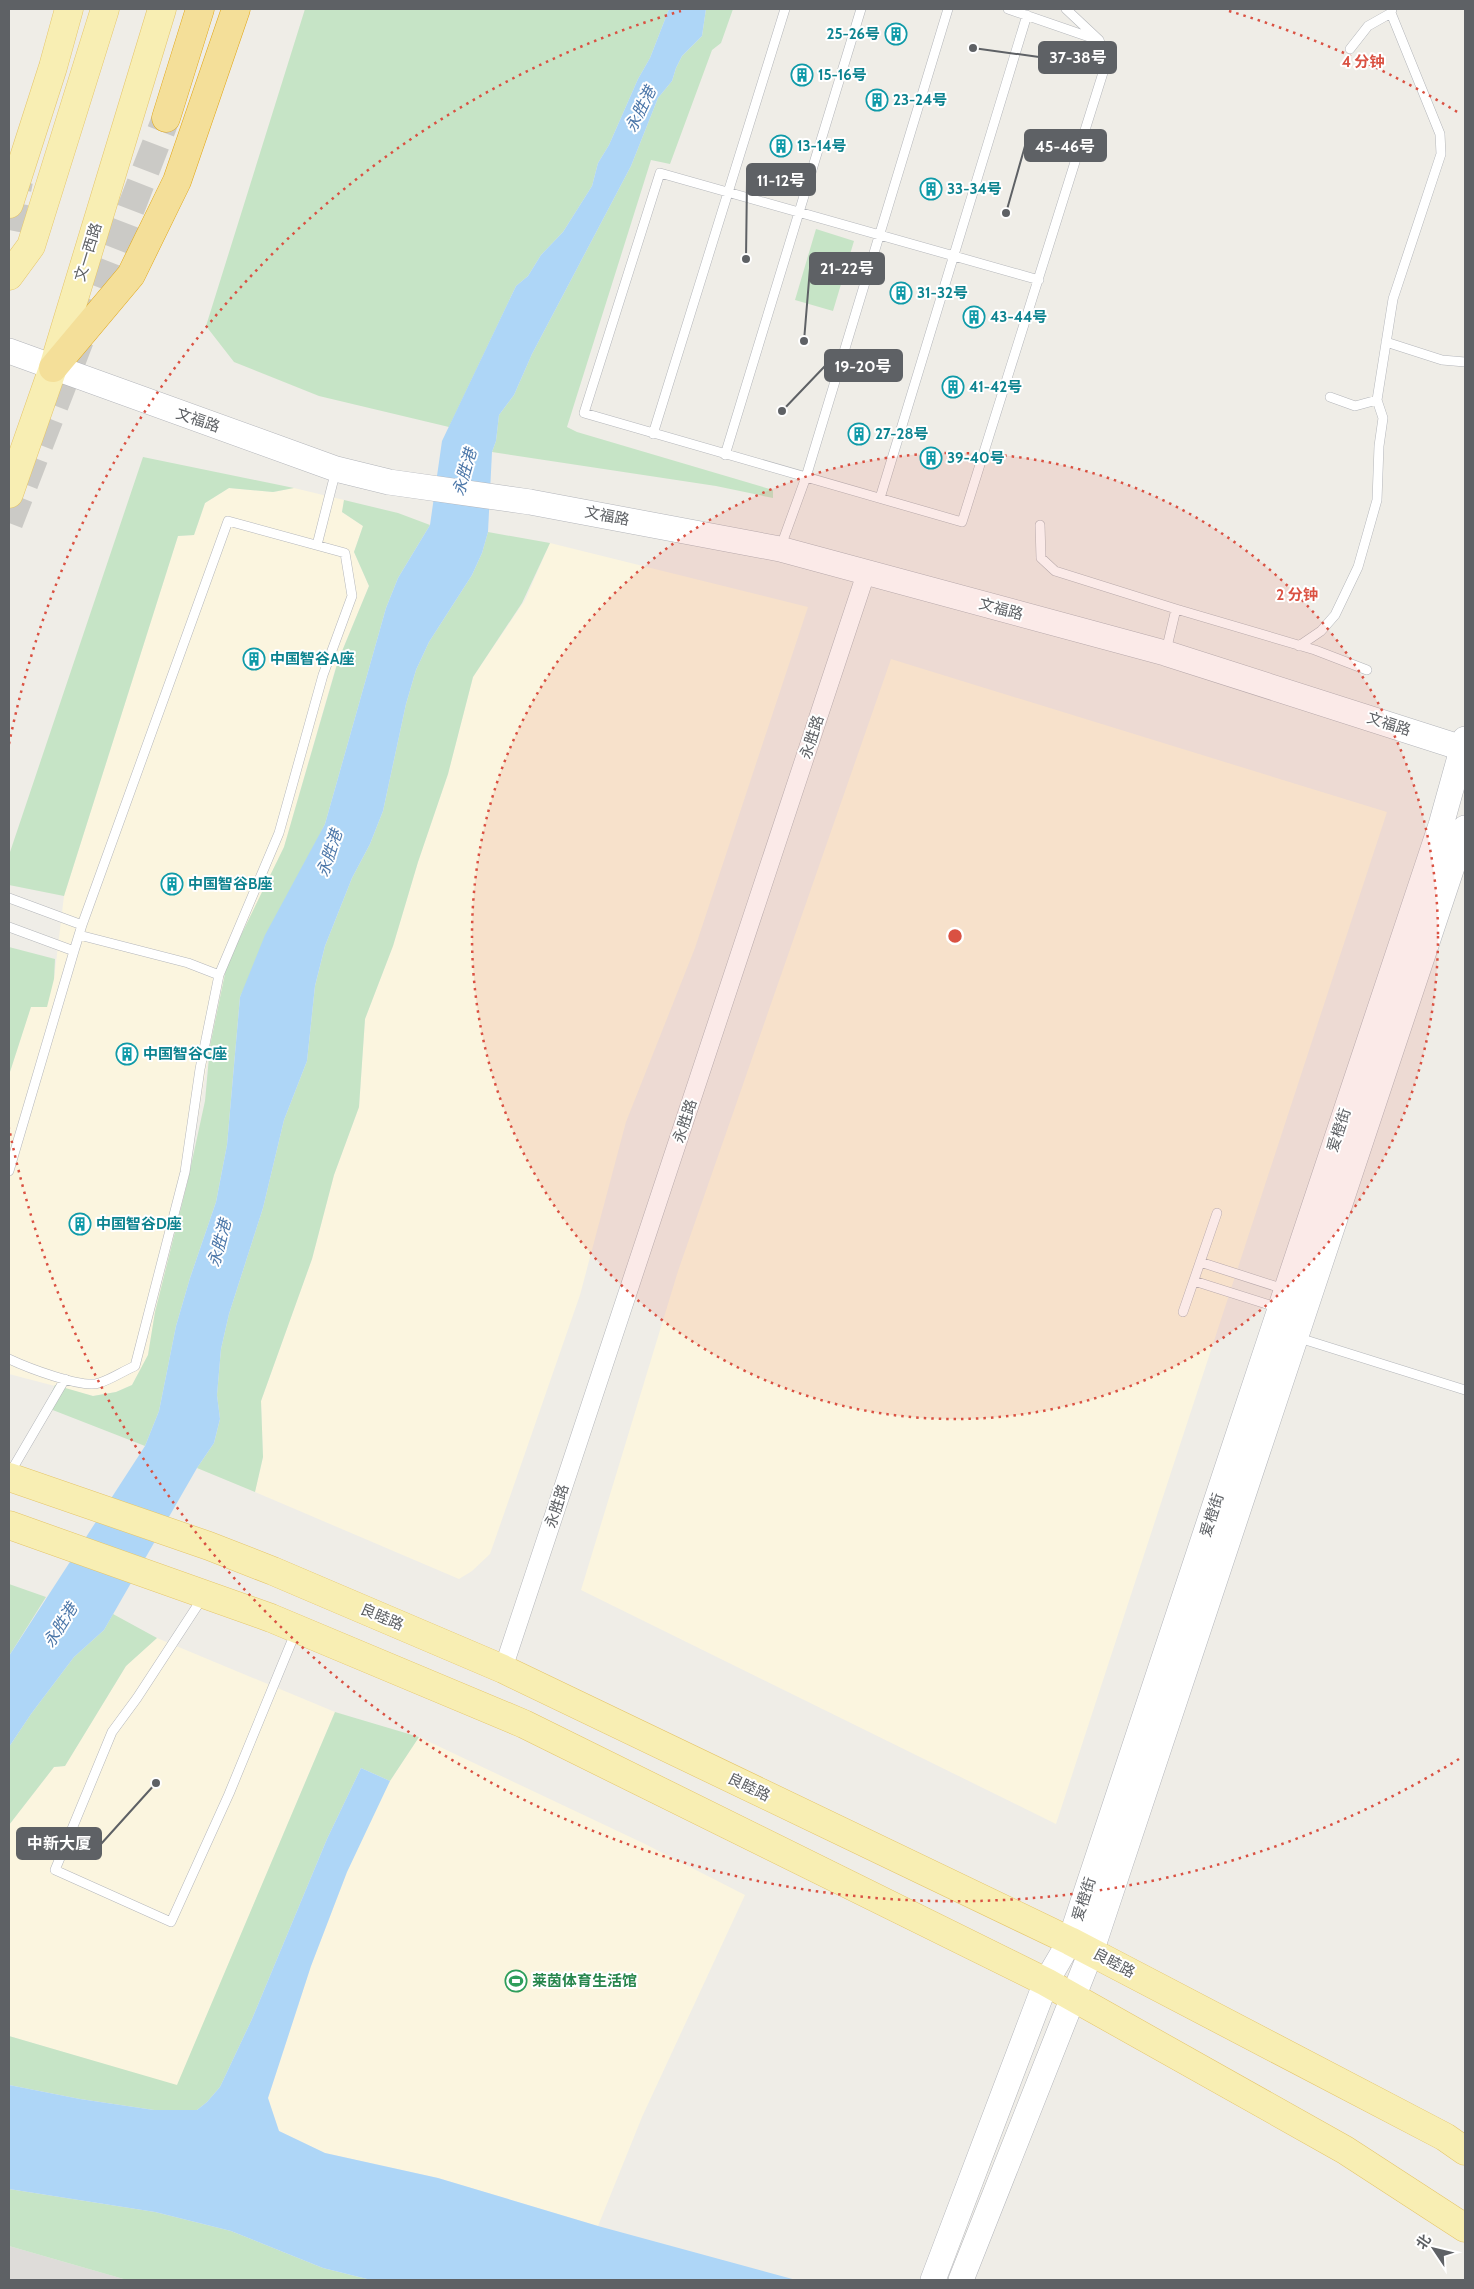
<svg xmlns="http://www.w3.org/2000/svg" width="1474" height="2289" viewBox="0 0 1474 2289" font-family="Cabin,'Noto Sans SC',sans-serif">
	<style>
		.commercial { fill: #fbf5df }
		.industrial { fill: #dedcd9 }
		.green { fill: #c6e4c6 }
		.water { fill: #aed6f7 }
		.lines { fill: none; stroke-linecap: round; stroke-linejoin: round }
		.highway-tunnel { stroke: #cbcac6; stroke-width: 28; stroke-dasharray: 28 14; stroke-linecap: butt }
		.lane-casing { stroke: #b4b6ba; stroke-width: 10 }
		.street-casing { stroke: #b4b6ba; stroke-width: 19 }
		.secondary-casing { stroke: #b3b5ba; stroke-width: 26 }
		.primary-casing { stroke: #e5c569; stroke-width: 29 }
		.highway-casing { stroke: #e1a615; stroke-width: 29 }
		.lane { stroke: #fff; stroke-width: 9 }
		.street { stroke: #fff; stroke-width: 18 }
		.secondary { stroke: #fff; stroke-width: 25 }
		.primary { stroke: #f8eeb3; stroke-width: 28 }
		.highway { stroke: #f4df99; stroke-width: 28 }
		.ring { fill: none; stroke: #da5142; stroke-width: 2.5; stroke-dasharray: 2.5 5 }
		.labels { text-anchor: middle; stroke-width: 4; stroke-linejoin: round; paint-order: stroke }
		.culture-label { font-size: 15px; font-weight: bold; fill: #0d838f; stroke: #fff; text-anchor: start }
		.street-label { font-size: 15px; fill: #5e6165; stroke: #fff }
		.leisure-label { font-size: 15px; font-weight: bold; fill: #27864d; stroke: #fff; text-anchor: start }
		.water-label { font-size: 16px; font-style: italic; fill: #4c77a9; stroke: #fff }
		.centre { fill: #da5142; stroke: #fff; stroke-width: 2.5 }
		.ring-label { font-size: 15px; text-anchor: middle; font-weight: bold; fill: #da5142; stroke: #fff; stroke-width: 4; stroke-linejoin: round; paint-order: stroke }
		.leader { fill: none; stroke: #5e6165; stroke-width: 2 }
		.callout-dot { fill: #5e6165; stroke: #fff; stroke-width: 2 }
		.callout { fill: #5e6165; stroke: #5e6165; stroke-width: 2 }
		.callout-label { font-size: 16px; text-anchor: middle; font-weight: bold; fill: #fff }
	</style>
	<rect width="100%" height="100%" fill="#efede7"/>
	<path class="commercial" d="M229,488l44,4 21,-4 50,12 -2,12 21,14 -9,26 15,34 -32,77 -53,184 -57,117 -17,82 -23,138 -32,128 -7,43 -16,30 -16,7 -23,4 -84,-22v-299l22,-69 23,-27 10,-83 114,-360 16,-1 11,-32z
		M550,543l258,64 -113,341 -69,174 -46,173 -90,259 -18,17 -13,8 -204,-87 8,-35 -2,-56 51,-142 22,-84 25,-68 6,-88 28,-73 25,-84 30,-88 25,-97 52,-77z
		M891,659l496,153 -331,1012 -475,-234 97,-319z
		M157,1638l178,74 -158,374 -168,-50v-211l45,-58 11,-1 61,-100z
		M419,1737l226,107 100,51 -103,222 -44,109 -160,-48 -113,-25 -46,-22 -11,-33 43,-132 36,-94 32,-71 11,-20z"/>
	<path class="industrial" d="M9,2246l118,34h-118z"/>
	<path class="green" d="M305,9h364l-19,49 -12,21 -29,66 -11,18 -6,23 -29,46 -22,23 -13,21 -12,10 -67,141 -130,-31 -85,-34 -28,-36z
		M706,9h27l-12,34 -9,7 -42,114 -19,-4 -84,267 10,5 196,58v8l-57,-12 -224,-34 4,-11 3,-26 15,-20 18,-41 99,-188 27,-68 14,-17 4,-13 6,-12 20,-20z
		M816,229l38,12 -21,70 -38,-11z
		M143,457l151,31 -21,4 -44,-4 -24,15 -11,32 -16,1 -114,360 -55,-11v-30z
		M344,500l54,13 32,12 -32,53 -12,30 -61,216 -85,173 -13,148 -11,57 -26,76 -14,48 -17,85 -14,35 -100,-39 10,-22 38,11 23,-4 16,-7 16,-30 7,-43 32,-128 18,-83 5,-55 17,-82 57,-117 54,-186 31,-75 -15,-34 9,-26 -21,-14z
		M488,532l62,11 -28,60 -49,74 -25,97 -30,88 -25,84 -28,73 -6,88 -25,68 -22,84 -51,142 2,56 -8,35 -58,-24 17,-25 6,-24 -3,-24 4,-46 8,-35 34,-106 21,-88 23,-59 8,-75 10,-40 27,-68 18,-34 13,-33 23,-107 10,-34 13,-28 43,-67 10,-22z
		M9,947l46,12 -1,20 -7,28h-16l-22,68z
		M9,1584l37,13 -37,59z
		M113,1614l44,24 -31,28 -61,100 -11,1 -45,58v-78l22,-33 43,-57 30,-27z
		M335,1712l84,25 -29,44 -29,-13 -34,71 -75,180 -32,68 -13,15 -10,8h-43l-74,-11 -71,-14v-49l168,49z
		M9,2189l146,23 76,19 92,37 48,12h-244l-118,-34z"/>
	<path class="water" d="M669,9h37l-4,27 -20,20 -6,12 -4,13 -14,17 -27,68 -99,188 -18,41 -15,20 -3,26 -4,11 -4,80 -6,21 -10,22 -43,67 -13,28 -10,34 -23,107 -13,33 -18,34 -27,68 -10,40 -8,75 -23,59 -21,88 -34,106 -8,35 -4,46 3,24 -6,24 -17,25 -93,162 -30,27 -43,57 -22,33v-91l136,-210 14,-35 17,-85 14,-48 26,-76 11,-57 13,-148 25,-62 60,-111 61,-216 12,-30 32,-53 12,-84 74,-155 12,-10 13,-21 22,-23 29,-46 6,-23 11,-18 29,-66 12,-21z
		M361,1768l29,13 -43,91 -36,94 -43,132 11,33 46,22 113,25 160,48 198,54h-425l-48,-12 -92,-37 -76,-19 -146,-23v-104l71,14 74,11h43l10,-8 13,-15 32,-68 75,-180z"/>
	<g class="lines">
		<path class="highway-tunnel" d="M9,230l10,-49
			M9,523l157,-405"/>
		<g class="lane-casing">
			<path id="lane" d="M1008,9l87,30
				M1350,49l18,-23 23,-13
				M1039,280l-379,-107 -76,240 378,109 145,-462 -8,-20 -33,-31
				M1386,342l56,18 23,2
				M1330,397l25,9 22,-6
				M653,434l132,-425
				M725,455l136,-446
				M880,498l147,-483
				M1040,525l1,33 14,13 121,38 -10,42
				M317,545l19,-75
				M781,546l25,-69 142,-468
				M1176,609l139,41 52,20
				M1299,646l22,-15 14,-16 23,-48 19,-67 2,-54 4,-28 -6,-18 16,-101 48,-145 -1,-20 -49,-121 1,-4
				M9,898l73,27 -8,26
				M9,927l65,24 -65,220
				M79,935l109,28 31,12
				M1200,1262l84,27
				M1194,1281l85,27
				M1183,1312l34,-99
				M1296,1337l169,53
				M9,1359c17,8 73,30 90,24 13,-4 24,-12 36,-17l50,-194 15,-103 19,-94 60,-142 44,-158 29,-79 -7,-43 -117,-32 -146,404
				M10,1473l55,-94
				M203,1597l-66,101 -25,34 -57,138 116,52 58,-128 67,-163"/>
		</g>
		<g class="street-casing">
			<path id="street" d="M503,1669l363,-1096"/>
		</g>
		<g class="secondary-casing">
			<path id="secondary" d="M9,351l327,118 53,13 141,20 250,47 385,104 300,96
				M933,2280l113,-298 24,-41 371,-1116 24,-86
				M961,2280l130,-328 374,-1124"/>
		</g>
		<g class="primary-casing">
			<path id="primary" d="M9,204l44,-137 16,-58
				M9,276l22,-30 74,-237
				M9,494l44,-126 109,-359
				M9,1477l200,69 64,25 230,98 567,272 375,196 20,14
				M9,1525l262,93 253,106 522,258 299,168 120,78"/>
		</g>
		<g class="highway-casing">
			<path id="highway" d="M166,118l34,-109
				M53,368l78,-93 46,-94 59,-172"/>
		</g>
		<use href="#lane" class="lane"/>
		<use href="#street" class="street"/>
		<use href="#secondary" class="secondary"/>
		<use href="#primary" class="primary"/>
		<use href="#highway" class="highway"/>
	</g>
	<circle cx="955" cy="936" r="483" fill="#da5142" fill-opacity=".12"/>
	<g class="ring">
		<circle cx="955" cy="936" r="483"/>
		<path d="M1459 1759A965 965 0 0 1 9 1128M9 744A965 965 0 0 1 681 11M1229 11A965 965 0 0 1 1459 113"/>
	</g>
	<defs>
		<g id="building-ring" transform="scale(1.125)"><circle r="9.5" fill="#fff" stroke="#0f9aa8" stroke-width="1.5"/><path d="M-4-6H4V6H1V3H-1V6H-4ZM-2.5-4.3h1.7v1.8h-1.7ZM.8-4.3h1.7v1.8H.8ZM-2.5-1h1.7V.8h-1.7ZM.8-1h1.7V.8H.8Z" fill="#0f9aa8"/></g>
		<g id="stadium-ring" transform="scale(1.125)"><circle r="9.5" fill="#fff" stroke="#2e9e5b" stroke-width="1.5"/><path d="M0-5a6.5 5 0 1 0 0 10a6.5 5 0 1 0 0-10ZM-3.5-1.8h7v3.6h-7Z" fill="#2e9e5b"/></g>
	</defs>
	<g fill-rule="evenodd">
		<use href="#building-ring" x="896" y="34"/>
		<use href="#building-ring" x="802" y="75"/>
		<use href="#building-ring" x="877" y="100"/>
		<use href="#building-ring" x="781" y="146"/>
		<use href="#building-ring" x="931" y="189"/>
		<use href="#building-ring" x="901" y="293"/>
		<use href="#building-ring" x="974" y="317"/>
		<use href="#building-ring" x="953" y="387"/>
		<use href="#building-ring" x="859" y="434"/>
		<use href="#building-ring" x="931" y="458"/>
		<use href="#building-ring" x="254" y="659"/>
		<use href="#building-ring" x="172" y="884"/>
		<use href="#building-ring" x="127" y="1054"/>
		<use href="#building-ring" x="80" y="1224"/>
		<use href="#stadium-ring" x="516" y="1981"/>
	</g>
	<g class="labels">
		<g class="culture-label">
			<text x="880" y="39" text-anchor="end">25-26号</text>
			<text x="818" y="80">15-16号</text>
			<text x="893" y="105">23-24号</text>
			<text x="797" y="151">13-14号</text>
			<text x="947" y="194">33-34号</text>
			<text x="917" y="298">31-32号</text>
			<text x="990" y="322">43-44号</text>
			<text x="969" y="392">41-42号</text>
			<text x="875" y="439">27-28号</text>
			<text x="947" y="463">39-40号</text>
			<text x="270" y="664">中国智谷A座</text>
			<text x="188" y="889">中国智谷B座</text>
			<text x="143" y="1059">中国智谷C座</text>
			<text x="96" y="1229">中国智谷D座</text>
		</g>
		<g class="street-label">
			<text transform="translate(88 252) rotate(-73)" y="5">文一西路</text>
			<text transform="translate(198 420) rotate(19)" y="5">文福路</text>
			<text transform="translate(607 516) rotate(11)" y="5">文福路</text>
			<text transform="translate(1001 609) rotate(15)" y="5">文福路</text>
			<text transform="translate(1389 724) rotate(18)" y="5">文福路</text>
			<text transform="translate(812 737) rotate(-72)" y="5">永胜路</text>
			<text transform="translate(685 1121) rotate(-72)" y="5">永胜路</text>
			<text transform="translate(1339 1130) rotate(-72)" y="5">爱橙街</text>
			<text transform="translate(557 1506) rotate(-72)" y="5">永胜路</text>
			<text transform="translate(1212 1515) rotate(-72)" y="5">爱橙街</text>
			<text transform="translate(382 1617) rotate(23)" y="5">良睦路</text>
			<text transform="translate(749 1787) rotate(26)" y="5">良睦路</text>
			<text transform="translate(1084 1899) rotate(-72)" y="5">爱橙街</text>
			<text transform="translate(1114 1963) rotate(28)" y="5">良睦路</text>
		</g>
		<g class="leisure-label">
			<text x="532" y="1986">莱茵体育生活馆</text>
		</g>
		<g class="water-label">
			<text transform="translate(640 109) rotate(-64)" y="6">永胜港</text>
			<text transform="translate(464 472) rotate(-74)" y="6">永胜港</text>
			<text transform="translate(329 853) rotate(-72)" y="6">永胜港</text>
			<text transform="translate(219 1243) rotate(-75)" y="6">永胜港</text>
			<text transform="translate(60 1625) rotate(-58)" y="6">永胜港</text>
		</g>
	</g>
	<circle cx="955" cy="936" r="8" class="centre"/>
	<g class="ring-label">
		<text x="1363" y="67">4 分钟</text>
		<text x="1297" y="600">2 分钟</text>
	</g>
	<path class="leader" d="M973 48L1039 57M1006 213L1025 146M746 259L747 180M804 341L810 268M782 411L825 366M156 1783L101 1844"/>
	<g class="callout-dot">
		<circle cx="973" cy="48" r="5"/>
		<circle cx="1006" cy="213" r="5"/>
		<circle cx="746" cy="259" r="5"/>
		<circle cx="804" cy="341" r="5"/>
		<circle cx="782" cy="411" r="5"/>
		<circle cx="156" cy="1783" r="5"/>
	</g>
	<g class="callout">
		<rect x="1039" y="42" width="77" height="31" rx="5"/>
		<rect x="1025" y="130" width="81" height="31" rx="5"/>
		<rect x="747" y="164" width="68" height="31" rx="5"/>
		<rect x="810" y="253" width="74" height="31" rx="5"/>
		<rect x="825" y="350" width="77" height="31" rx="5"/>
		<rect x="17" y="1828" width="84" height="31" rx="5"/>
	</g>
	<g class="callout-label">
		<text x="1078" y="63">37-38号</text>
		<text x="1065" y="152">45-46号</text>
		<text x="781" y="186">11-12号</text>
		<text x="847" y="274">21-22号</text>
		<text x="863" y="372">19-20号</text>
		<text x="59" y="1849">中新大厦</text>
	</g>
	<rect width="1474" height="2289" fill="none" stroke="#5e6165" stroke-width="20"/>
	<g transform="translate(1434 2249) rotate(305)" stroke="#ffffff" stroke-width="4" paint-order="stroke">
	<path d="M0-4L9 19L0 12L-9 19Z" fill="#5e6165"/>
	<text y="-8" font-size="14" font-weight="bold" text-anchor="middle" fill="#5e6165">北</text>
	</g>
</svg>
